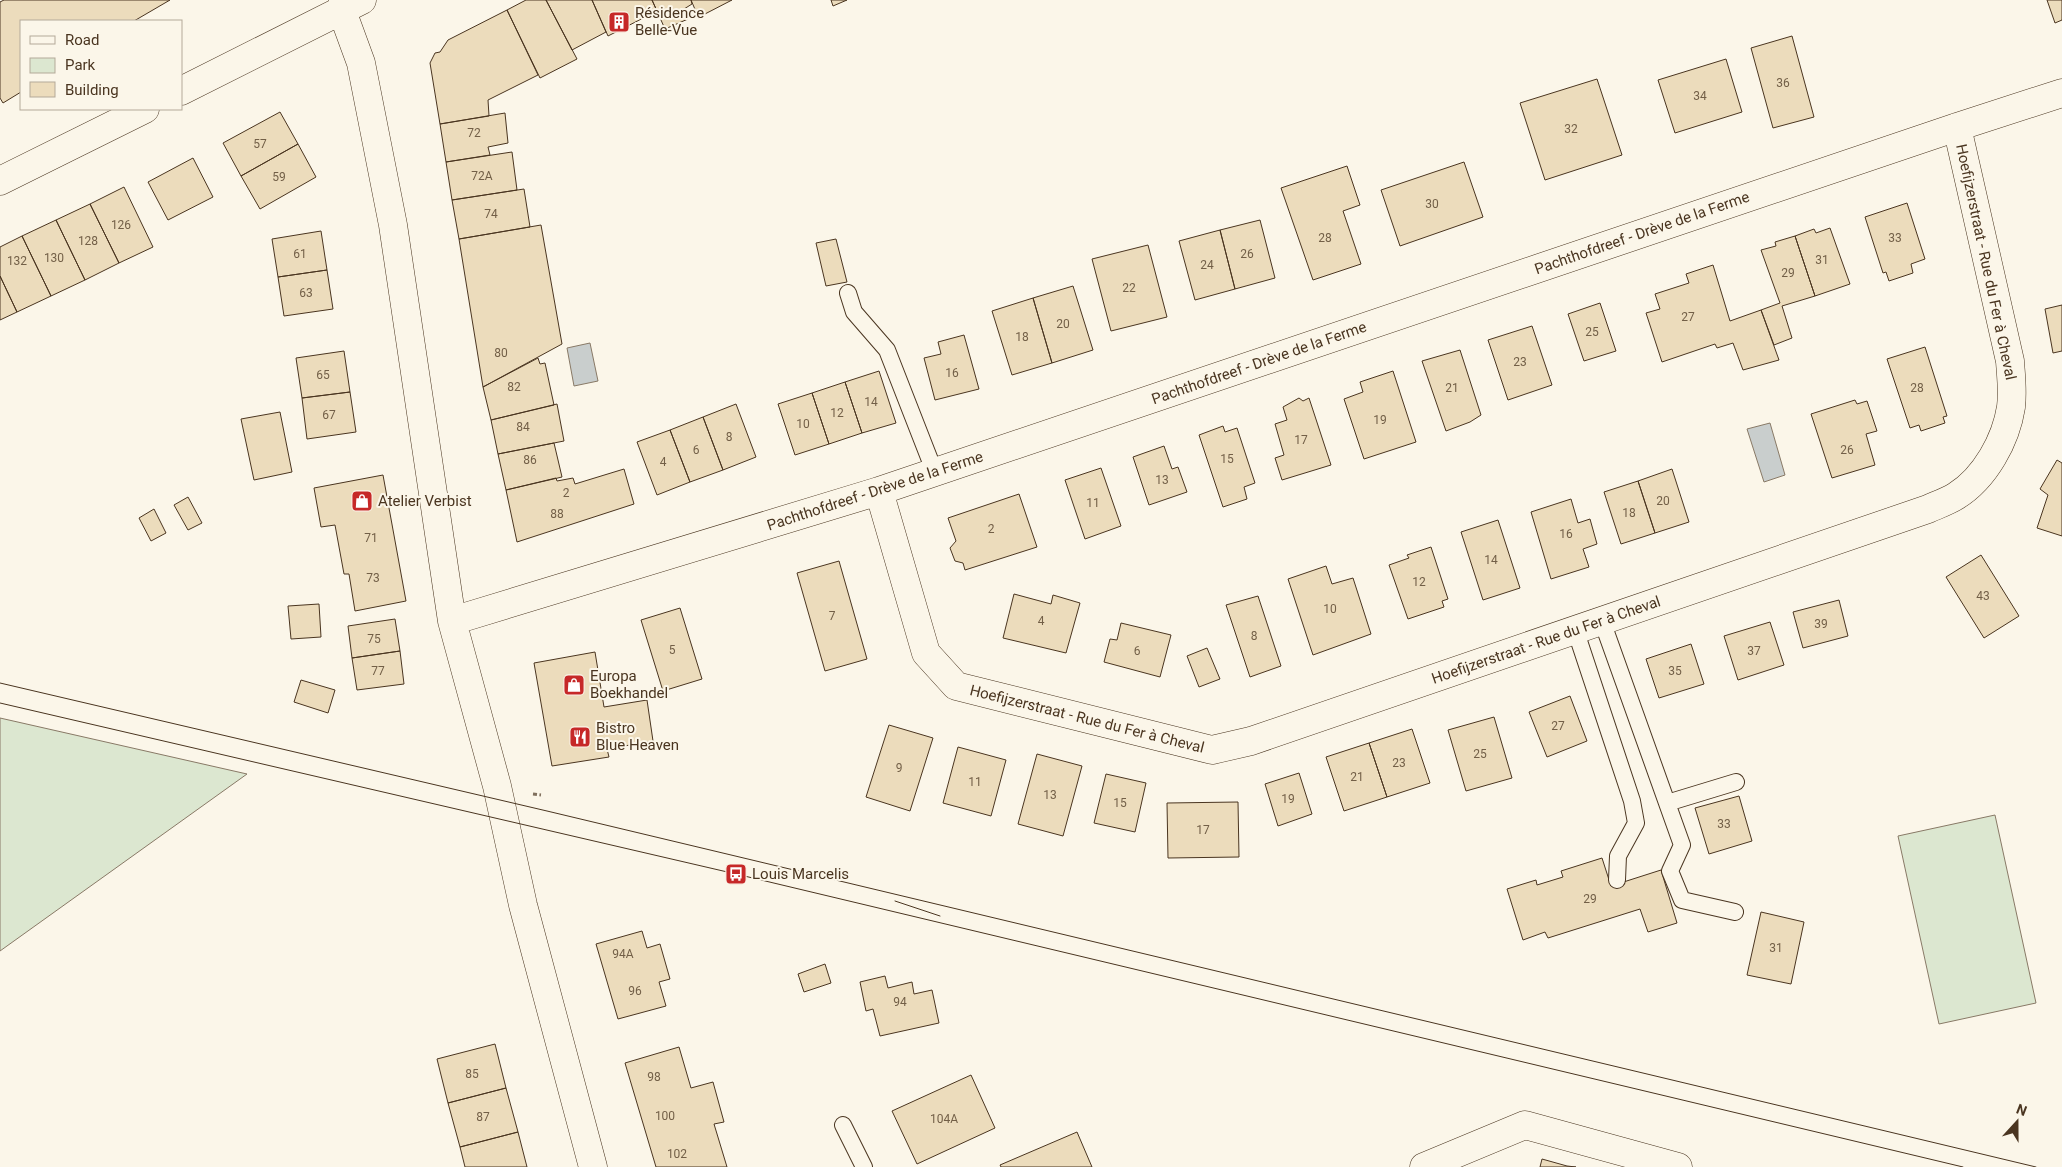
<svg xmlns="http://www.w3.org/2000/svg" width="2062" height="1167" viewBox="0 0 2062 1167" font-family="Roboto,sans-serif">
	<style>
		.green { fill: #dce7d0; stroke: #887966 }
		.water { fill: #c9cecd; stroke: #887966 }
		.building { fill: #ecdcbc; stroke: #4a3520 }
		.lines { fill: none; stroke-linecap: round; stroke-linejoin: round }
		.service-casing { stroke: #4a3520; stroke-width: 18 }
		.minor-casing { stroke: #4a3520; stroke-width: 29 }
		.path { stroke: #7f6f5c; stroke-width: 3; stroke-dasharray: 4 2.5; stroke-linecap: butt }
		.service { stroke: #fbf6e9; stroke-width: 16 }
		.minor { stroke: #fbf6e9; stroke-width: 28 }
		.tram { stroke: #4a3520; stroke-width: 1 }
		.labels { text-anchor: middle; stroke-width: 4; stroke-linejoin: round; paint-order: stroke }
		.number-label { font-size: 12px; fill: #725f47 }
		.poi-label { font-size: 15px; fill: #4a3520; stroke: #fbf6e9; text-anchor: start }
		.street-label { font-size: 15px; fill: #4a3520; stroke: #fbf6e9 }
	</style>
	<rect width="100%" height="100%" fill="#fbf6e9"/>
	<path class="green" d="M0,718l247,56 -247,177z
		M1995,815l41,188 -97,21 -41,-188z"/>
	<path class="water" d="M590,343l8,38 -24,5 -7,-38z
		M1770,423l15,52 -21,7 -17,-53z"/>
	<path class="building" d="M4,0h166l-36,21h-113v71l-18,11 -3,-5v-96z
		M526,0h20l31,59 -37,19 -33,-68z
		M546,0h46l14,32 -34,18z
		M592,0h60l5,11 -49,25z
		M652,0h39l1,4 -8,5 4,10 -23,10z
		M691,0h41l-29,15 -1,-3 -5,2z
		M831,0h16l-14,6z
		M2047,0h15v20l-7,3z
		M507,10l31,65 -50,25 1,16 -49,8 -10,-61 5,-10 5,-1 8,-12z
		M1792,36l22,81 -41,11 -22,-80z
		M1726,59l16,53 -67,21 -17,-53z
		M1597,79l25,76 -77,25 -25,-77z
		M280,112l18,32 -57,32 -18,-33z
		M505,113l3,30 -20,4 2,8 -44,7 -6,-38z
		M298,144l18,33 -56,32 -19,-33z
		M512,152l5,38 -65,10 -6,-38z
		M193,158l20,39 -45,23 -20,-38z
		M1464,162l19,55 -83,29 -19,-56z
		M1347,166l13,39 -17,6 18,53 -48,16 -32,-92z
		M124,187l29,60 -34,16 -29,-59z
		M524,189l6,38 -71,12 -7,-39z
		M1907,203l18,56 -14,5 2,9 -24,8 -3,-9 -3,1 -18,-56z
		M90,204l29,59 -34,17 -29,-60z
		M56,220l29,60 -34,16 -29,-60z
		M1260,220l15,58 -40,11 -15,-59z
		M541,225l21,119 -79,43 -24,-148z
		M1830,228l20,56 -35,12 -20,-60 19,-7 2,4z
		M1220,230l15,59 -40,11 -16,-59z
		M321,231l6,39 -49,7 -6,-38z
		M22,236l29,60 -34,16 -17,-36v-29z
		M1795,236l20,60 -33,10 10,32 -18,7 -13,-35 19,-7 -19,-53 15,-4 -1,-4z
		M836,239l11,43 -21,4 -10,-43z
		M1148,245l19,72 -56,14 -19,-72z
		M1713,265l17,56 31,-11 18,50 -36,10 -10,-27 -16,5 -2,-4 -53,18 -16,-49 14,-4 -5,-15 34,-11 -3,-9z
		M327,270l6,39 -49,7 -6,-39z
		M0,276l17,36 -17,8z
		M1073,286l20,64 -41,13 -19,-65z
		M1033,298l19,65 -40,12 -20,-64z
		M1600,303l16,48 -32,10 -16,-47z
		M2062,305v46l-9,2 -8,-44z
		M1532,326l20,59 -44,15 -20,-60z
		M964,335l15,54 -44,11 -11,-42 17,-4 -3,-12z
		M1925,347l22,69 -4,1 2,6 -24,8 -2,-6 -9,3 -23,-69z
		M1460,350l21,65 -11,7 -24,9 -24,-70z
		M344,351l6,41 -48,6 -6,-40z
		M538,358l2,6 5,-1 9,42 -63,15 -8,-33z
		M879,371l17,52 -34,10 -17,-51z
		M1393,371l23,71 -52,17 -20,-60 19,-7 -3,-10z
		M845,382l17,51 -33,11 -17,-51z
		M350,392l6,40 -49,7 -5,-41z
		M812,393l17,51 -34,11 -17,-51z
		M1299,398l4,3 6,-3 22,67 -49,15 -7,-22 9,-3 -9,-31 12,-4 -4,-13z
		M1855,400l2,4 10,-3 10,30 -11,3 9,31 -43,13 -21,-64z
		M557,404l7,37 -66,13 -7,-34z
		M736,404l20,53 -33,13 -20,-53z
		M280,412l12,60 -38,8 -13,-61z
		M703,417l20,53 -33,12 -20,-52z
		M1223,426l2,6 12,-4 18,55 -11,4 3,12 -24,8 -24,-72z
		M670,430l20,52 -33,13 -20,-53z
		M554,443l8,34 -56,13 -8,-36z
		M1164,446l8,23 6,-2 9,25 -38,13 -16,-48z
		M2057,460l5,3v73l-25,-8 11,-33 -8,-6z
		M1101,468l20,58 -36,13 -20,-59z
		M624,469l10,35 -117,38 -11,-52 50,-12 1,3 16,-3 2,6z
		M1672,469l17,53 -34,11 -17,-52z
		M383,475l23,126 -51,10 -6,-37h-5l-9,-49 -14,2 -7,-39z
		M1638,481l17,52 -34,11 -17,-52z
		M1019,494l18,53 -72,23 -2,-7 -8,-2 -5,-13 6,-7 -8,-23z
		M188,497l14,26 -14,7 -14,-25z
		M1571,499l7,24 12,-4 7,25 -14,5 6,18 -38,12 -20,-67z
		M154,509l12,24 -15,8 -12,-23z
		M1498,520l22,68 -37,12 -22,-68z
		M1431,547l17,52 -6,2 2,6 -36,12 -19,-54 20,-7 -2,-3z
		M1981,555l38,61 -35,22 -38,-61z
		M839,561l28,98 -42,12 -28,-98z
		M1326,566l6,18 21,-6 18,56 -58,21 -25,-76z
		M1014,594l37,10 2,-9 27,8 -14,50 -63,-15z
		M1258,596l23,70 -31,11 -24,-72z
		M1839,600l9,36 -45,12 -10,-36z
		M319,604l2,33 -30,2 -3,-33z
		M680,608l22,71 -39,12 -22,-71z
		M395,619l5,32 -48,7 -4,-32z
		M1770,622l14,43 -46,15 -14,-44z
		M1121,623l50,12 -11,42 -56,-15 6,-23 7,1z
		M1691,644l13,40 -45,14 -13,-39z
		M1207,648l13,31 -21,8 -12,-31z
		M400,651l4,33 -47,6 -5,-32z
		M595,652l9,55 43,-7 6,41 -46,8 2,8 -57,9 -18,-103z
		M301,680l34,10 -7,23 -34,-11z
		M1570,696l17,45 -40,16 -18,-45z
		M1494,717l18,61 -46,13 -18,-61z
		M889,725l44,13 -23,73 -44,-14z
		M1412,729l18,54 -43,14 -18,-54z
		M1369,743l18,54 -43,14 -18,-54z
		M958,747l48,13 -15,56 -48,-13z
		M1037,754l45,12 -19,70 -45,-12z
		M1299,773l13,41 -34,12 -13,-42z
		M1106,774l40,9 -11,49 -41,-9z
		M1739,796l13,45 -43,13 -14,-46z
		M1238,802l1,55 -71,1 -1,-55z
		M1602,858l9,28 50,-16 16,53 -29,9 -8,-23 -92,29 -3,-6 -22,8 -16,-51 29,-9 1,5 26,-8 -2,-6z
		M1761,912l43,10 -13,62 -44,-9z
		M642,931l5,17 13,-4 10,35 -11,3 7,24 -48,13 -22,-75z
		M825,964l6,19 -27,9 -6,-18z
		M885,976l3,12 24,-6 2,12 18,-4 7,33 -59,13 -7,-27 -7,2 -6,-29z
		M495,1044l11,44 -58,15 -11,-44z
		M679,1047l12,41 22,-6 11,40 -10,2 13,43h-71l-31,-104z
		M971,1075l24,53 -78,36 -25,-53z
		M506,1088l12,44 -58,15 -12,-44z
		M518,1132l9,35h-62l-5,-20z
		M1077,1132l15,35h-91l-1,-2z
		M1542,1159l25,7 9,1h-36z"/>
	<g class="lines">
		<g class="service-casing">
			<path id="service" d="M848,293l6,19 33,38 48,123
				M1602,621l80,224 -12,26 12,29 53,12
				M1575,629l57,172 4,22 -18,33 -1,24
				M1667,803l69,-21
				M843,1125l21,42"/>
		</g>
		<g class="minor-casing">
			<path id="minor" d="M343,0l-1,11 19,52 32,162 59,396 45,165 26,119 70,262
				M181,91l181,-91
				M0,181l145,-72
				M879,491l47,162 30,33 256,64 39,-9 677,-232c9,-4 20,-8 28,-13 29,-18 50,-56 55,-89 2,-16 0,-31 -1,-46l-53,-234
				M452,621l427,-130 1078,-364 105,-34
				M1424,1167l101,-42 153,42"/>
		</g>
		<path class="path" d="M533,794l8,1"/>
		<use href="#service" class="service"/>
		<use href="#minor" class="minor"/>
		<path class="tram" d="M0,683l547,128 1489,356
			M0,703l736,171 1227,293
			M895,901l45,15"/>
	</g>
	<defs>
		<g id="building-square" transform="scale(1.125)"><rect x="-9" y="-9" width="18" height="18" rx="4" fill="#c62828" stroke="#fbf6e9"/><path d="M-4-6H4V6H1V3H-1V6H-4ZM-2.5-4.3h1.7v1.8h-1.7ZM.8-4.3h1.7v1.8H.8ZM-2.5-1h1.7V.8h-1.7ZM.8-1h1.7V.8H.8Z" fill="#fff"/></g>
		<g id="shop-square" transform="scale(1.125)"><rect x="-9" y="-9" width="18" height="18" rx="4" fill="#c62828" stroke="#fbf6e9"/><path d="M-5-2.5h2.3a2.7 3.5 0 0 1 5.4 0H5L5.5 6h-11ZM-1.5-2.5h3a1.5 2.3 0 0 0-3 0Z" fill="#fff"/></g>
		<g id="restaurant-square" transform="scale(1.125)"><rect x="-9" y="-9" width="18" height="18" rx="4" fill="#c62828" stroke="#fbf6e9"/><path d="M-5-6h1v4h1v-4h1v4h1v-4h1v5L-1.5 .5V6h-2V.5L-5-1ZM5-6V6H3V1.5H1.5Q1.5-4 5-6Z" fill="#fff"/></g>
		<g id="bus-square" transform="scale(1.125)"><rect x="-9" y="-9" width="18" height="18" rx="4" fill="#c62828" stroke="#fbf6e9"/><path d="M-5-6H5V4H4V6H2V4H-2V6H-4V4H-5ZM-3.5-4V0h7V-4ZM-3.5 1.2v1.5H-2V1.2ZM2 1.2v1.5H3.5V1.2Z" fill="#fff"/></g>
	</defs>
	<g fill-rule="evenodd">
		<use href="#building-square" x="619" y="22"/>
		<use href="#shop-square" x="362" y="501"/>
		<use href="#shop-square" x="574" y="685"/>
		<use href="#restaurant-square" x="580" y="737"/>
		<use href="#bus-square" x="736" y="874"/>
	</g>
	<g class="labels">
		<g class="number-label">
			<text x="1783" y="87">36</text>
			<text x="1700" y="100">34</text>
			<text x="1571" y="133">32</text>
			<text x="474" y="137">72</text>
			<text x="260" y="148">57</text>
			<text x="482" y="180">72A</text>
			<text x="279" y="181">59</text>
			<text x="1432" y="208">30</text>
			<text x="491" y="218">74</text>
			<text x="121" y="229">126</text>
			<text x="1325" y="242">28</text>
			<text x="1895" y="242">33</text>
			<text x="88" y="245">128</text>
			<text x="300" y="258">61</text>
			<text x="1247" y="258">26</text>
			<text x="54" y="262">130</text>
			<text x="1822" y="264">31</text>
			<text x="17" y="265">132</text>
			<text x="1207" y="269">24</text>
			<text x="1788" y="277">29</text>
			<text x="1129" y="292">22</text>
			<text x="306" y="297">63</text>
			<text x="1688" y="321">27</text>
			<text x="1063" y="328">20</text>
			<text x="1592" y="336">25</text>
			<text x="1022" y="341">18</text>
			<text x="501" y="357">80</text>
			<text x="1520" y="366">23</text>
			<text x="952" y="377">16</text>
			<text x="323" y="379">65</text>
			<text x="514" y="391">82</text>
			<text x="1452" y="392">21</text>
			<text x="1917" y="392">28</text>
			<text x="871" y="406">14</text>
			<text x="837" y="417">12</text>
			<text x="329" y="419">67</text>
			<text x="1380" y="424">19</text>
			<text x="803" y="428">10</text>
			<text x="523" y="431">84</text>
			<text x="729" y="441">8</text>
			<text x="1301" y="444">17</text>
			<text x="696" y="454">6</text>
			<text x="1847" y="454">26</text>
			<text x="1227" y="463">15</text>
			<text x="530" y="464">86</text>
			<text x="663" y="466">4</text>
			<text x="1162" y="484">13</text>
			<text x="566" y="497">2</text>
			<text x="1663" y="505">20</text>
			<text x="1093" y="507">11</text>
			<text x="1629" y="517">18</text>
			<text x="557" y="518">88</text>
			<text x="991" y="533">2</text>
			<text x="1566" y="538">16</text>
			<text x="371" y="542">71</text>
			<text x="1491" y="564">14</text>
			<text x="373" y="582">73</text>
			<text x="1419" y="586">12</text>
			<text x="1983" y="600">43</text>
			<text x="1330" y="613">10</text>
			<text x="832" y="620">7</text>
			<text x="1041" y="625">4</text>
			<text x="1821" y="628">39</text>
			<text x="1254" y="640">8</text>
			<text x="374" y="643">75</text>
			<text x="672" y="654">5</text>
			<text x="1137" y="655">6</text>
			<text x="1754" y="655">37</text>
			<text x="378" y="675">77</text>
			<text x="1675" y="675">35</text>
			<text x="1558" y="730">27</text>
			<text x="1480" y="758">25</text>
			<text x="1399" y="767">23</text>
			<text x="899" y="772">9</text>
			<text x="1357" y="781">21</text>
			<text x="975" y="786">11</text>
			<text x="1050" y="799">13</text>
			<text x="1288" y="803">19</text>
			<text x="1120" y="807">15</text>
			<text x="1724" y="828">33</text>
			<text x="1203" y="834">17</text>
			<text x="1590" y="903">29</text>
			<text x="1776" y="952">31</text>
			<text x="623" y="958">94A</text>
			<text x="635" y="995">96</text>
			<text x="900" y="1006">94</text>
			<text x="472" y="1078">85</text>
			<text x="654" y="1081">98</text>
			<text x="665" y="1120">100</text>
			<text x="483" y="1121">87</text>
			<text x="944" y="1123">104A</text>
			<text x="677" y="1158">102</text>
		</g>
		<g class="poi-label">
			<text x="635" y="18">Résidence<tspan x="635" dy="17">Belle-Vue</tspan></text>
			<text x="378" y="506">Atelier Verbist</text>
			<text x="590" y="681">Europa<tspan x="590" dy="17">Boekhandel</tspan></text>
			<text x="596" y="733">Bistro<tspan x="596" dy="17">Blue Heaven</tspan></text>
			<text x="752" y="879">Louis Marcelis</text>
		</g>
		<g class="street-label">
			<text transform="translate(1642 233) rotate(-19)" y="5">Pachthofdreef - Drève de la Ferme</text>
			<text transform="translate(1986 262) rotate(78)" y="5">Hoefijzerstraat - Rue du Fer à Cheval</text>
			<text transform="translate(1259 363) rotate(-19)" y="5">Pachthofdreef - Drève de la Ferme</text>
			<text transform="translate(875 491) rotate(-18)" y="5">Pachthofdreef - Drève de la Ferme</text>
			<text transform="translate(1546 640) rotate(-19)" y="5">Hoefijzerstraat - Rue du Fer à Cheval</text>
			<text transform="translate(1087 719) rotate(14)" y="5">Hoefijzerstraat - Rue du Fer à Cheval</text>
		</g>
	</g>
	<rect x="20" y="20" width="162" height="90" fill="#fbf6e9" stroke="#b4a999"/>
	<rect x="30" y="36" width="25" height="8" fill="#fbf6e9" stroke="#b4a999"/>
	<text x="65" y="45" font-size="15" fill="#4a3520">Road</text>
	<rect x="30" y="58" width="25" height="15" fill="#dce7d0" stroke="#b4a999"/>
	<text x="65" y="70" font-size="15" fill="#4a3520">Park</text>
	<rect x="30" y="82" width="25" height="15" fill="#ecdcbc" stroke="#b4a999"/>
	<text x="65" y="95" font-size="15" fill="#4a3520">Building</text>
	<g transform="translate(2017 1122) rotate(21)" stroke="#fbf6e9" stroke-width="4" paint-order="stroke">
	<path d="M0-4L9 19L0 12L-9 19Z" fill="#4a3520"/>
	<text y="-8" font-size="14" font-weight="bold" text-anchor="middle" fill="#4a3520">N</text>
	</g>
</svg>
